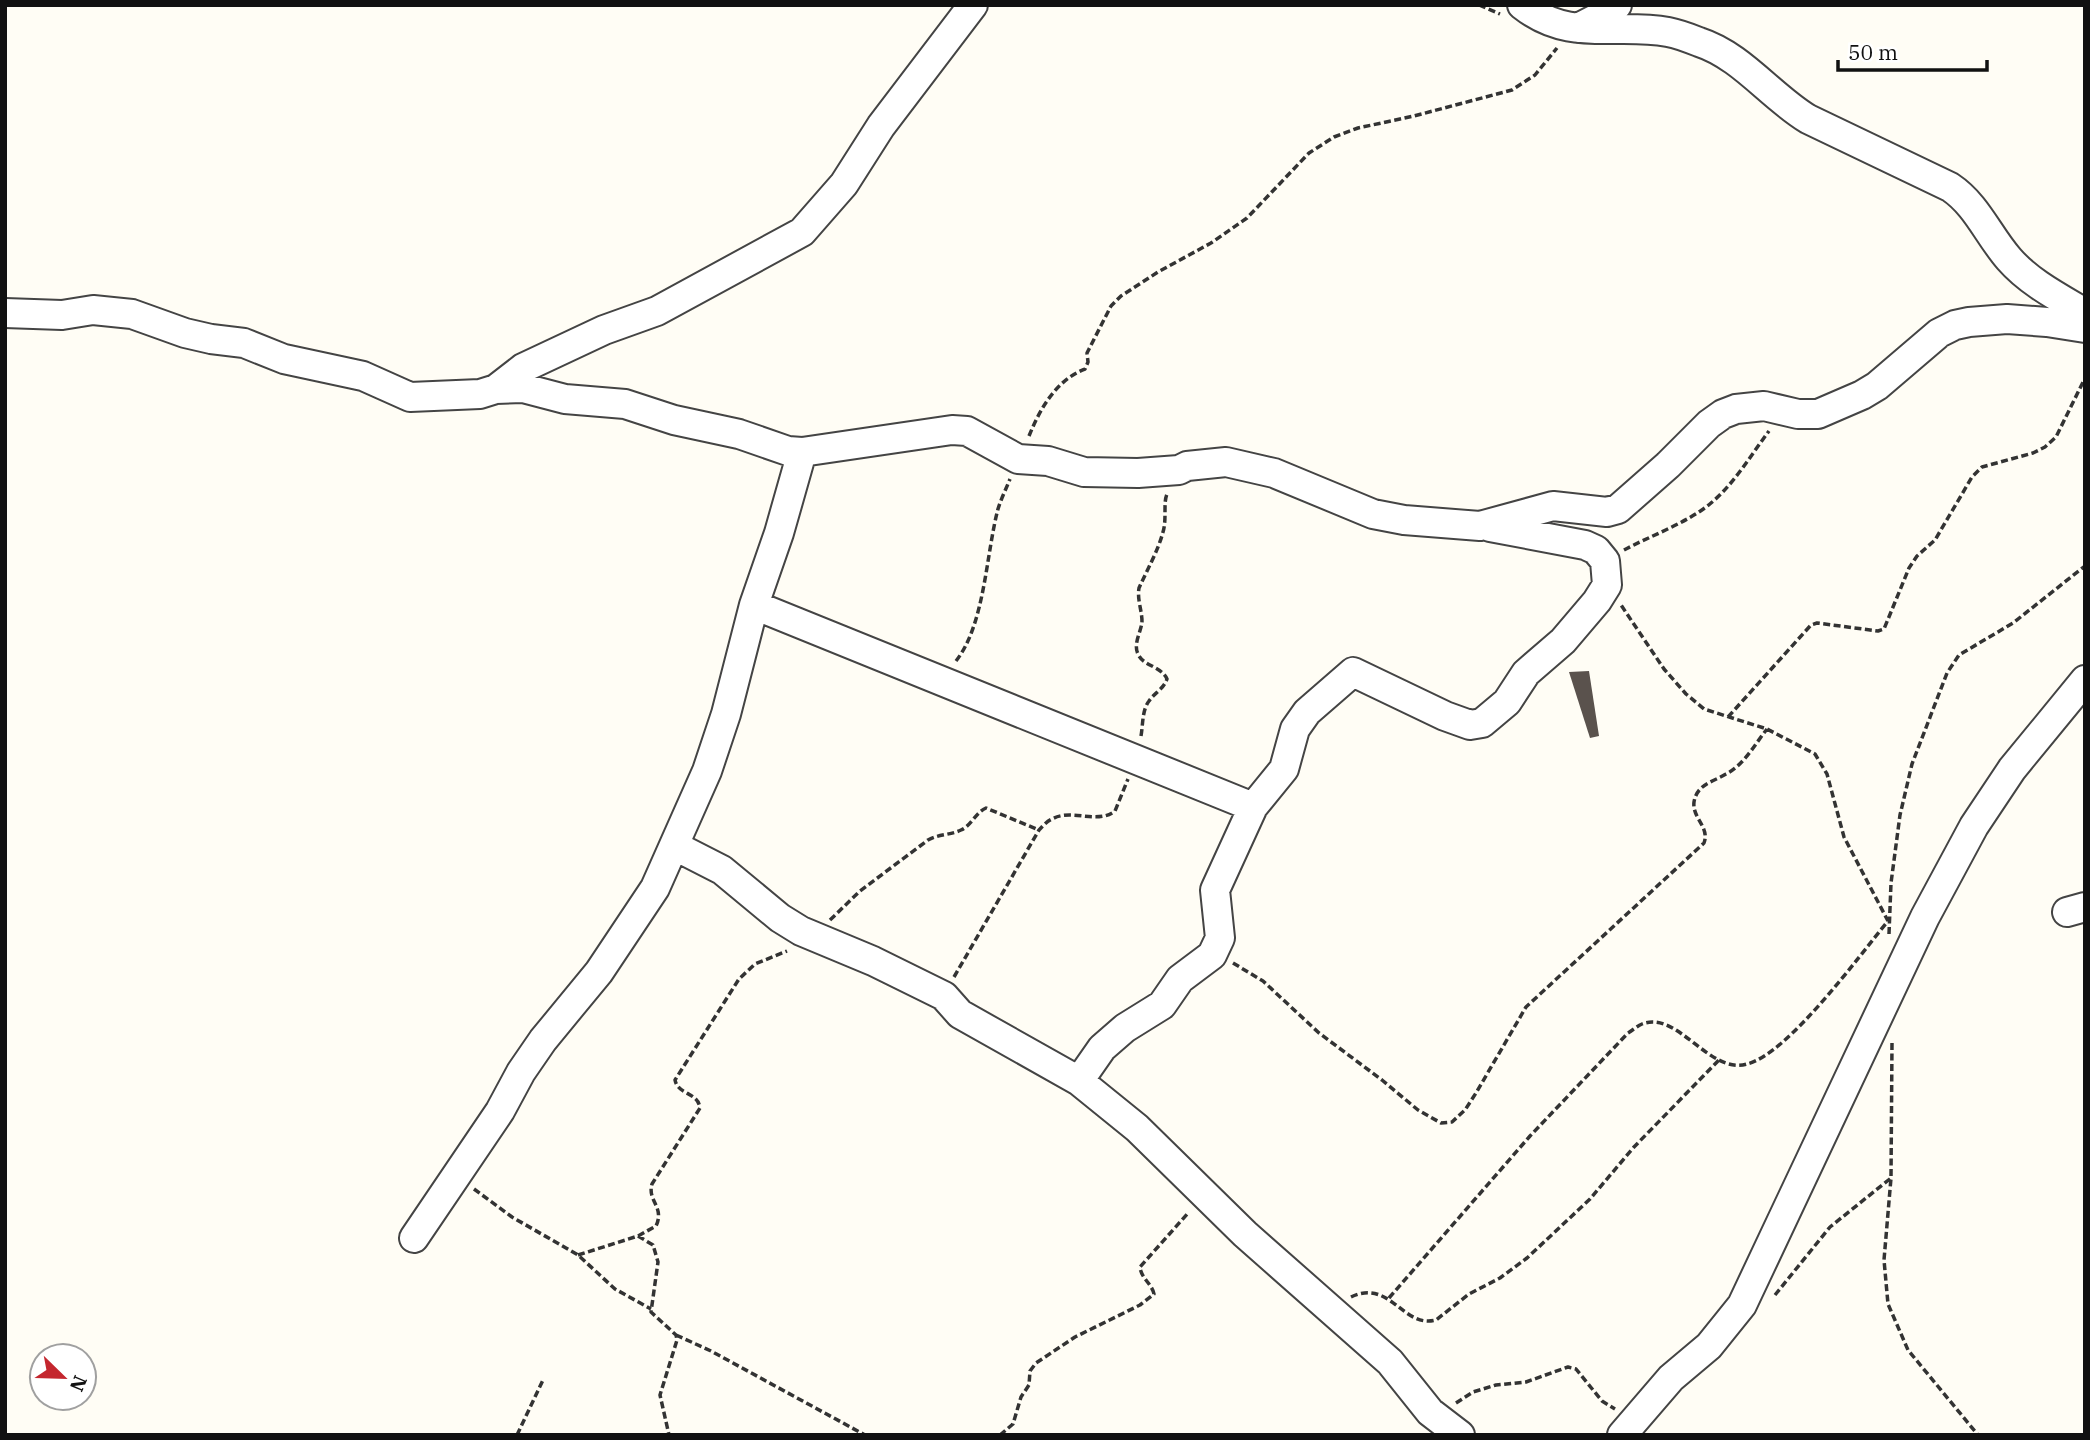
<svg xmlns="http://www.w3.org/2000/svg" width="2090" height="1440" viewBox="0 0 2090 1440" font-family="'IBM Plex Serif',serif">
	<style>
		.building { fill: #5a524d }
		.lines { fill: none; stroke-linecap: round; stroke-linejoin: round }
		.minor-casing { stroke: #444; stroke-width: 32 }
		.path { stroke: #333; stroke-width: 3.5; stroke-dasharray: 7 3.5; stroke-linecap: butt }
		.minor { stroke: #fff; stroke-width: 28 }
	</style>
	<rect width="100%" height="100%" fill="#fffdf5"/>
	<path class="building" d="M1589,671l10,65 -9,2 -21,-66z"/>
	<g class="lines">
		<g class="minor-casing">
			<path id="minor" d="M1522,5c48,38 93,17 146,27 10,2 21,6 31,10 43,14 71,54 109,77l142,68c27,18 38,48 59,72 20,23 49,38 76,54
				M1578,28l31,-16 8,-7
				M5,313l57,2 31,-5 39,4 53,19 26,6 33,4 40,16 79,17 47,21 70,-3 16,-5 27,-1 42,11 60,5 49,16 65,14 49,17 14,1 150,-22 15,1 51,28 30,2 36,11 54,1 41,-3 8,-4 39,-4 48,11 99,41 31,6 76,6 73,-20 54,6 11,-3 50,-44 41,-41 14,-10 13,-5 28,-3 34,8h20l44,-19 15,-9 62,-53 16,-8 14,-3 38,-3 40,3 38,6
				M496,389l27,-21 81,-38 53,-19 145,-79 42,-48 37,-58 92,-121
				M754,605l499,202
				M675,846l47,24 58,48 21,13 72,30 71,35 16,18 119,67 58,47 108,106 145,128 40,50 30,23
				M2067,912l18,-5
				M1079,1081l23,-33 23,-20 37,-23 18,-26 32,-24 8,-17 -5,-48 38,-83 31,-38 11,-40 12,-17 46,-40 92,44 25,9 12,-2 25,-21 19,-29 37,-32 34,-40 10,-16 -2,-24 -9,-11 -11,-5 -95,-18
				M414,1238l86,-127 21,-39 22,-32 56,-68 56,-84 52,-117 19,-57 28,-109 25,-72 23,-81
				M1622,1435l49,-57 38,-32 33,-41 183,-388 49,-91 38,-57 73,-89"/>
		</g>
		<path class="path" d="M1479,5l21,9
			M1029,436c11,-27 27,-56 56,-67l3,-7 -1,-9 24,-47 10,-10 37,-24 53,-29 36,-25 62,-65 25,-16 24,-9 56,-12 98,-26 23,-15 22,-27
			M1624,550c26,-14 65,-28 87,-47 23,-19 40,-48 58,-72
			M956,661c29,-37 30,-107 42,-152 3,-10 8,-20 12,-30
			M1728,717l83,-92 6,-2 61,8 6,-2 25,-61 8,-12 18,-16 37,-63 10,-10 51,-14 12,-6 11,-10 29,-59
			M1141,736c2,-11 1,-26 8,-35 6,-9 14,-11 18,-22 -6,-13 -24,-13 -29,-25 -5,-10 3,-22 4,-32 0,-12 -5,-22 -3,-34 8,-18 19,-37 24,-56 4,-13 0,-29 4,-38
			M830,920l30,-29 68,-51c11,-6 23,-5 33,-10 11,-5 14,-17 25,-22l53,22
			M1889,934l2,-51 9,-68 12,-51 35,-91 12,-18 54,-32 72,-57
			M1233,963l30,18 56,52 63,47 36,30 23,13 11,-1 13,-12 11,-17 50,-86 178,-164c6,-16 -12,-25 -10,-41 3,-18 19,-20 32,-28 18,-9 29,-30 41,-45
			M954,977l85,-147c4,-4 8,-9 13,-11 20,-11 45,6 63,-8l13,-32
			M1892,1043l-1,135 -7,82 4,44 20,46 70,85
			M474,1189l38,28 66,38 37,34 36,20
			M638,1236l15,9 5,17 -7,50 25,23 1,5 -17,55 9,40
			M578,1255l60,-19 18,-10c9,-19 -9,-25 -4,-42l48,-76c-2,-16 -22,-13 -25,-28l64,-101 16,-15 32,-13
			M1775,1295l55,-68 61,-49
			M1351,1297c39,-19 52,32 85,23l33,-26 31,-16 27,-20 63,-59 44,-52 85,-87
			M1389,1298l141,-162 98,-103c5,-3 9,-7 14,-9 36,-14 67,51 105,40 41,-10 112,-108 141,-143l-44,-84 -17,-63 -12,-20 -48,-25 -63,-20 -18,-15 -22,-25 -43,-64
			M676,1335l35,16 154,84
			M1456,1403l17,-11 23,-7 30,-3 42,-15 8,2 26,32 13,8
			M517,1435l26,-55
			M1000,1435l13,-11 8,-27 8,-12 1,-14 6,-8 39,-26 65,-32 14,-11c-2,-10 -13,-16 -14,-27l49,-55"/>
		<use href="#minor" class="minor"/>
	</g>
	<rect width="2090" height="1440" fill="none" stroke="#111111" stroke-width="14"/>
	<g transform="translate(63 1377) rotate(113)"><circle r="33" fill="#ffffff" stroke="#a0a0a0" stroke-width="2"/>
	<path d="M0-5L12 26L0 18L-12 26Z" fill="#c4262e"/>
	<text y="-10" font-size="19" font-weight="bold" text-anchor="middle" fill="#111111">N</text>
	</g>
	<path d="M1838 60v10h149v-10" fill="none" stroke="#111111" stroke-width="3.5"/>
	<text x="1848" y="60" font-size="21" fill="#111111" stroke="#ffffff" stroke-width="5" paint-order="stroke">50 m</text>
</svg>
